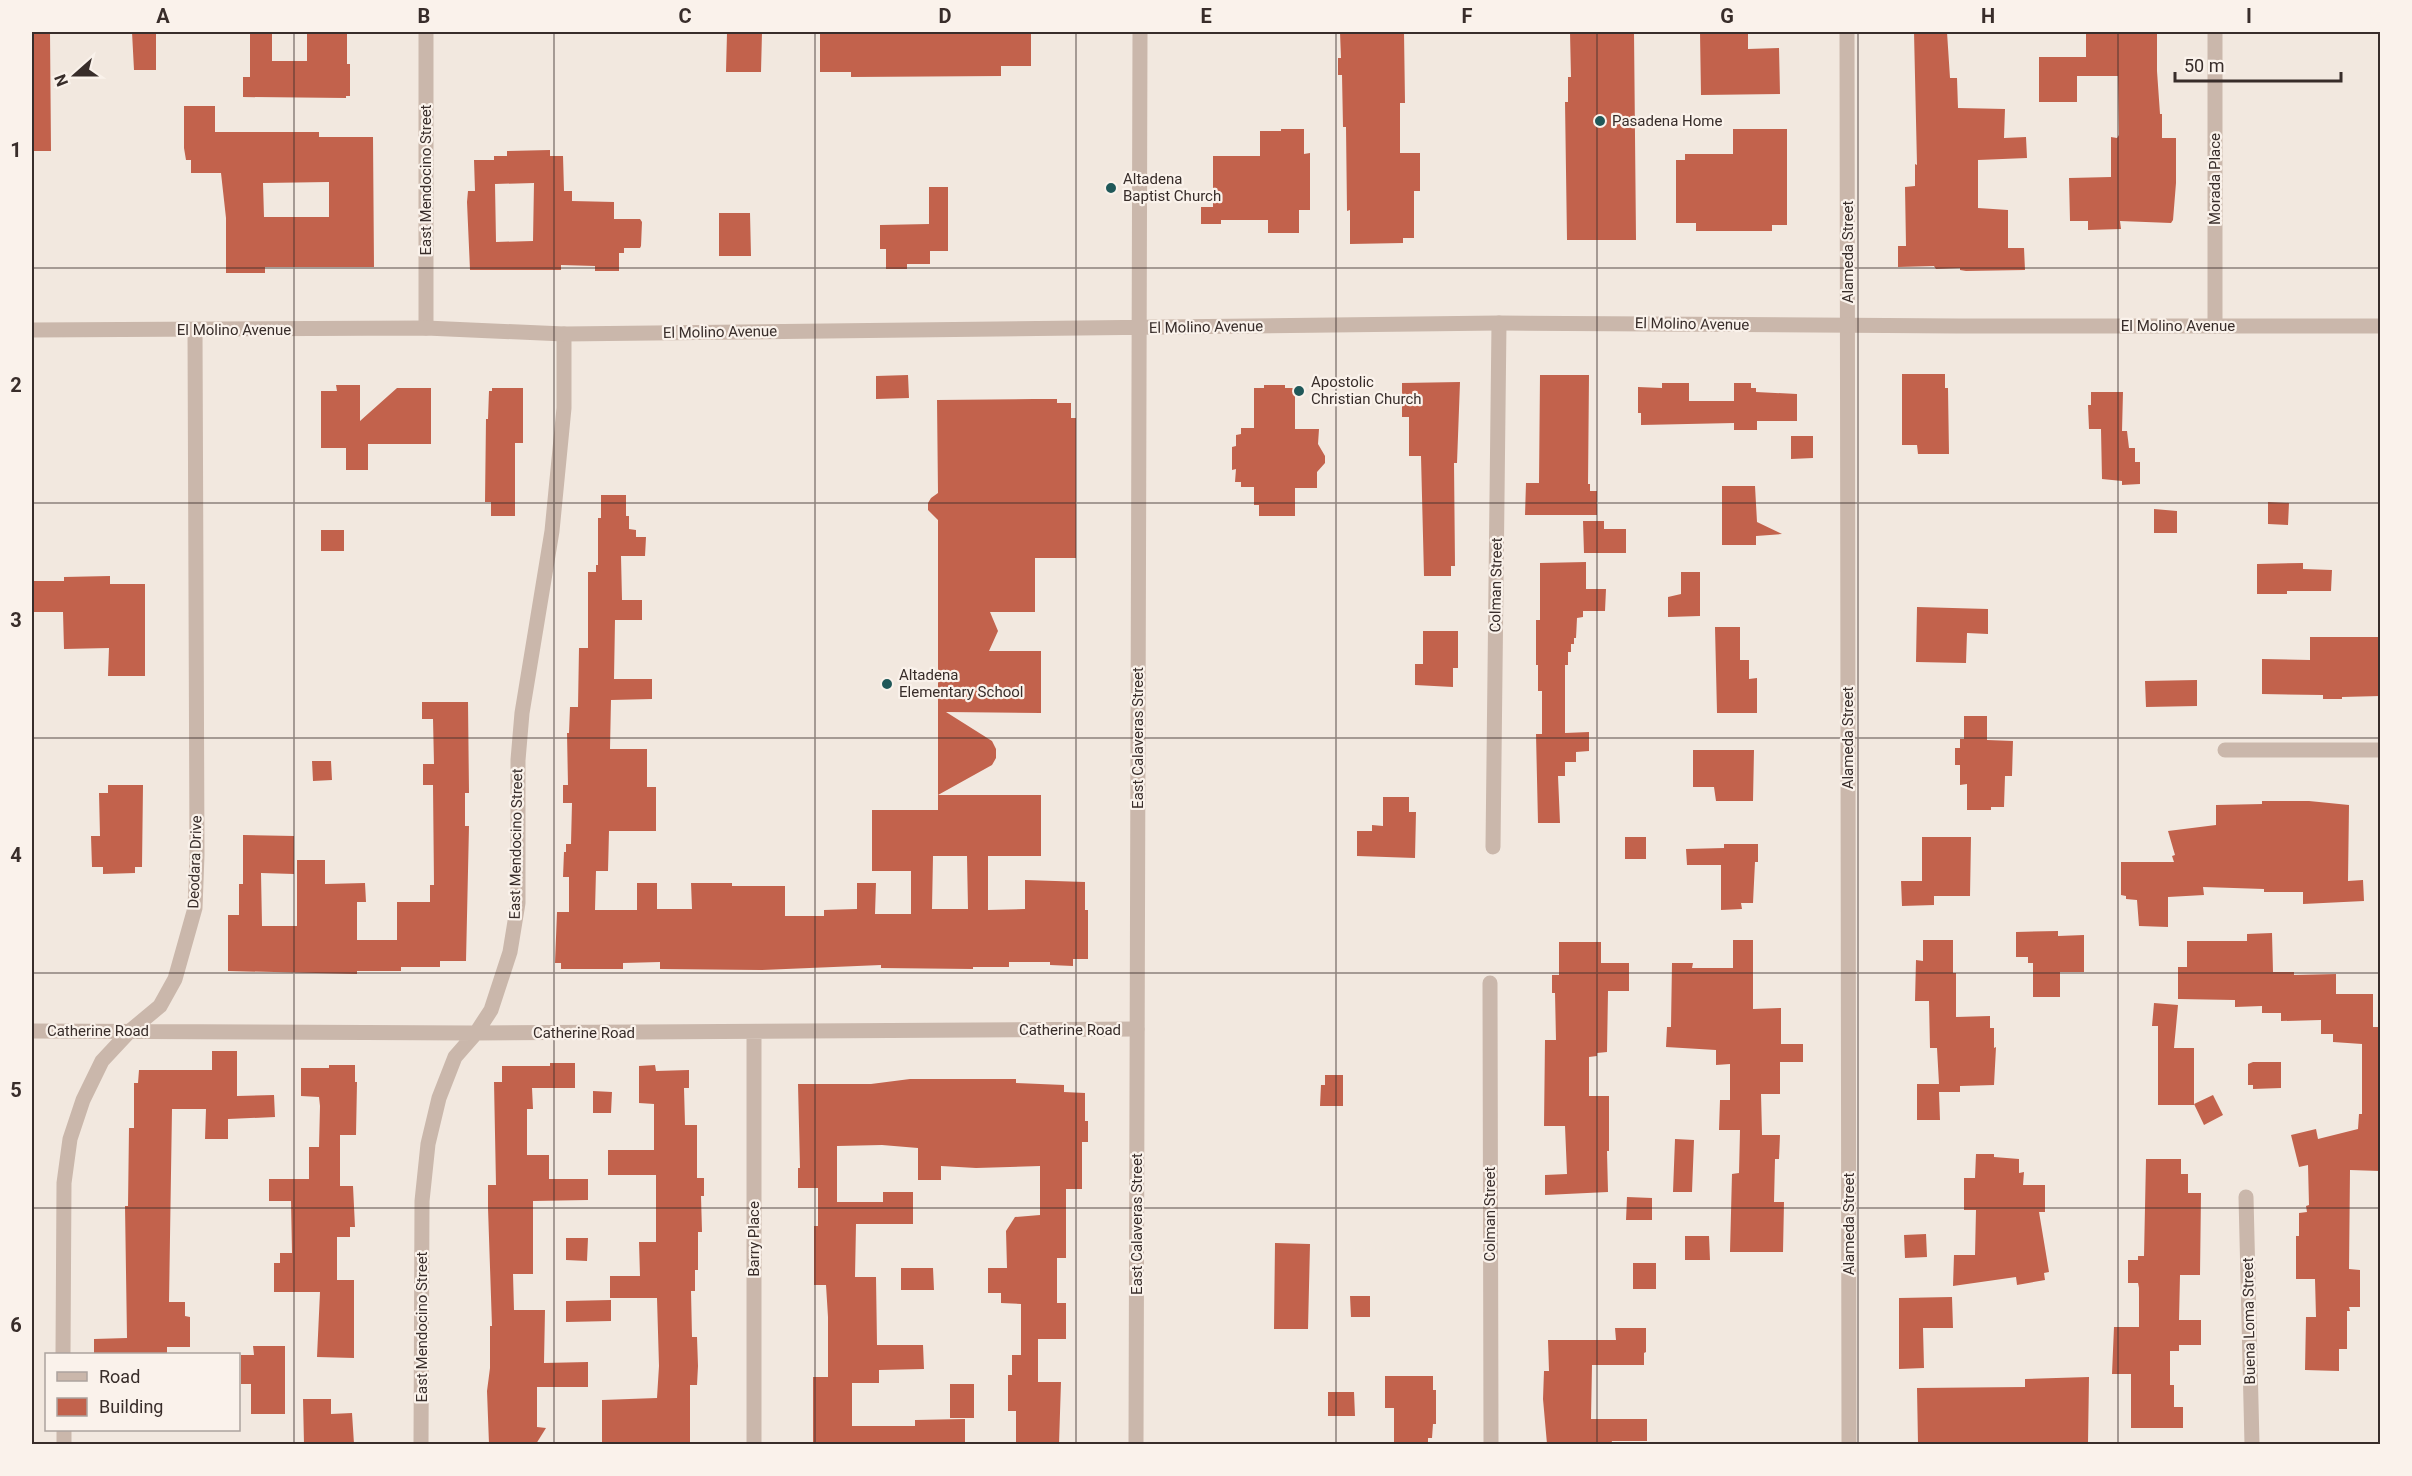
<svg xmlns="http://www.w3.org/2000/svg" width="2412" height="1476" viewBox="0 0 2412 1476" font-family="Roboto,sans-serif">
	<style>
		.building { fill: #c2624c; fill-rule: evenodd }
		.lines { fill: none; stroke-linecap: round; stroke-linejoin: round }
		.minor { stroke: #cab7ab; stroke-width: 15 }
		.tertiary { stroke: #cab7ab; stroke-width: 15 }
		.grid { fill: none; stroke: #382d2a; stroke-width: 1.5; stroke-opacity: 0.55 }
		.poi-dot { fill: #205859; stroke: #faf2eb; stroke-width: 2 }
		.labels { text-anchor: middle; stroke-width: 4.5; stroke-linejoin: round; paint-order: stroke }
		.poi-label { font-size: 15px; fill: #382d2a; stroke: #faf2eb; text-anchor: start }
		.street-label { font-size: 15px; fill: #382d2a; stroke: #faf2eb }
		.neatline { fill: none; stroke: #382d2a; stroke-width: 2 }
		.grid-label { font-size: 20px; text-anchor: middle; font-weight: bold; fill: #382d2a }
	</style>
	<rect width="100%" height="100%" fill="#f2e8df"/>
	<path class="building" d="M32,32h18l1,119h-19z
		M132,32h24v38h-22z
		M250,32h22v29h35v-29h40v32h3v32h-4v2l-103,-1v-20h7z
		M733,32h29l-1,40h-35l1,-39h6z
		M820,32h211v34h-30v10l-150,1v-5h-31z
		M1340,32h64l1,71h-5v50h20v38h-6v47h-11v5l-53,1v-34l-3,1 -1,-84h-3l-1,-52h-4v-17h3z
		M1570,32h64l2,208h-69l-2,-138h3v-25h3z
		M1700,32h48v17l31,-1 1,46 -79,1z
		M1914,32h33l3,46h7l1,30 47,1 -1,29 22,-1 1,21 -49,2v48l30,2v38h16l1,22 -59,1 -6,-1v-2l-24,1 -2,-3 -36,1v-21h8l-1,-59 10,-1v-22l2,1z
		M2086,32h71v39l3,43h2v24h14v45l-3,37 -2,3 -51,-2 1,8 -33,1v-9h-18l-1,-43 42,-1v-40l6,1 2,-3 -1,-59h-41v26h-38v-45h47z
		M184,106h31v26h104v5h54l1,130h-109v6h-39v-55l-5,-45h-30v-13h-5l-2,-12zM329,182v35h-65l-1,-34z
		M1281,129h23v25l6,-1v57h-11v23h-31v-13h-47v4h-20v-17h12v-51h47v-25h21z
		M1733,129h54v96h-15v6h-76v-8h-20v-63h9v-6h48z
		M550,150v6h13l1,35h8v10l42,1v17h26l2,3 -1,24 -1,2h-16v5h-5v18h-24v-5l-34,-1v5h-91l-3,-68 1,-11h7l-1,-31h20v-4h13v-5zM534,183l-1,58 -37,1 -1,-58z
		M929,187h19v64h-18v13h-23v5h-21v-20h-6v-24l49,-1z
		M719,213h31l1,43h-32z
		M1902,374h43v14h3l1,66h-31l-1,-9h-15z
		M908,375l1,23 -33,1v-23z
		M1540,375h49l-1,109h2v7h7v24h-72l1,-32h13z
		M1460,382l-3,81h-3l1,103h-4v10h-27l-3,-120h-12v-39h-7v-34z
		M1662,383h27v18h45v-18h17v5h5v4l41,2v27h-40v9h-23v-7l-93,2v-12h-3v-26l24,1z
		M336,385h24v36l37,-33h34v56h-63v26h-22v-22h-25v-57h16z
		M1264,385h21v3h10v41h24l-1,15 7,12v7l-8,9v16h-22v28h-36v-11h-5v-18h-13v-5h-6l1,-13 -4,1v-23l4,-1v-11l5,-1v-6h13v-40h10z
		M492,388h31v55h-8v73h-24v-14h-6l1,-83h2l1,-28h3z
		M2091,392h32l-1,39h5l2,17h6v14h5v22l-18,1v-4l-20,-2 -1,-50h-12l-1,-24h3z
		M1034,399h23v4h14v15h5v140h-41v54h-45l8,19 -9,20h52v62l-95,-1 46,29 4,8v9l-4,7 -54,30v-275l-10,-10v-7l3,-5 7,-5 -1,-93z
		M1791,436h22v22l-22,1z
		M1722,486h33l2,36 25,12 -26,2v9h-34z
		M601,495h25v21h3v13l7,1v7h10l-1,19h-24l1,44h20v20h-27l-1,59h38v20l-41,1 -1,49h37v38h9v44h-47l-1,40h-12l-1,39h42v-27h20v26h35l-1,-26h41v3h53v30h39v-6l33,-1v-26h19l-1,31h36v-43h-39v-61h66v-15h103v61h-53v54l37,-1v-29l60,2v28h3v49h-15v7l-23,-1v-3h-41v5h-36v2l-92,-1v-3l-119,5 -102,-1v-7l-37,1v6h-62v-6h-6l2,-51h12v-35h-6l1,-25h2v-8h5l1,-41h-9v-18h5l-1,-52h2l1,-26h8l1,-59h9v-76h8v-7h2v-47h3zM933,856h34l1,53h-36z
		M2268,502l21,1 -1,22 -20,-1z
		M2154,509l23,2v22h-23z
		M1583,521h21v8h22v24h-42z
		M321,530h23v21h-23z
		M1586,562v27h20l-1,22h-22v6l-6,1 -1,20h-2v6h-3v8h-3v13h-3v68l24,-1v19l-13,1v10h-11v14h-7l2,47h-22l-2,-89h6v-43h-4v-26h-2v-45h4v-57z
		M2303,563v6l29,1 -1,21h-44v3h-30v-30z
		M1681,572h19v44l-32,1v-20l13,-3z
		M110,576v8h35v92h-37l1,-28 -45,1 -1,-37h-31v-31h32v-4z
		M1917,607l71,2v25l-21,-1 -1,30 -50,-1z
		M1715,627h25v33h9v19l8,-1v35h-40z
		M1423,631h35v37h-5v19l-38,-2v-21h8z
		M2310,637h70v59l-38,1v2h-19v-4l-61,-1v-35l48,1z
		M2197,680v26l-51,1 -1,-26z
		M422,702h46l1,91h-4v33h4l-3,135h-26v6h-39v4h-44v3l-129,-3v-56h11v-31h4v-49l51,1v38l-33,-1 1,53h35v-66h28v24l40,-1 1,19h-9v38h40v-38h33v-17h4l-1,-100h-10v-21h11l-1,-45h-11z
		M1964,716h23v24l26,1 -1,35h-7l-1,31h-13v3h-24v-26l-7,1v-20h-5v-17h5v-9h4z
		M1693,750h61l-1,51h-37l-2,-14h-21z
		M312,761h19l1,19 -19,1z
		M108,785h35l-1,82h-7v6l-32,1v-7h-11l-1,-31h9l-1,-43h9z
		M1383,797h26v15h7l-1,46 -58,-2v-25h15v-6l11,1z
		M2262,801h47l40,4 -1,76 15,-1 1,21 -61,3v-12h-39v-3l-61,-2 1,8 -36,2v30l-29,-1 -2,-26 -11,-1v-3l-5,-1v-33h53l-2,-6 3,-1 -7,-24 48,-6v-20l46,-1z
		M1625,837h21v22h-21z
		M1922,837h49l-1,59h-36v9l-32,1 -1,-25h21z
		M1724,844h34v18h-3l-2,41h-12l1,6 -21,1v-45h-34l-1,-16 38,-1z
		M2058,931v5l26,-1v37h-24v25h-27v-34h-5v-6h-12v-25z
		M2272,933l1,39h21v3l42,-1v20h37v33h7v144l-30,-1 -1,99 11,1v37h-11l1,4h-3v38h-8v22l-34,-1 1,-53h10l-1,-38h-19v-43h3v-23l8,-1 -1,-6 3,-1 -1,-40 -9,2 -8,-32 25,-6 2,10 40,-10 1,-15h3v-70l-29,-2v-8h-12v-14l-40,1v-8h-19v-7l-27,1v-7l-57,-1v-32h9v-26h60v-7z
		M1733,940h20v69l28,-1v36h22v18h-23v32h-19l1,41h18l-1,24h-4l-1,43h10l-1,50h-53l2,-78 7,-1 1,-43h-21l1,-30h10v-36l-14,1v-15l-50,-3 1,-20h4l1,-64h21l-1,5h41z
		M1923,940h30v33h3v44l34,-1v12h4v20l2,-1 -2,38 -34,1v6h-21l1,28h-23v-36h22l-2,-36h-7l-1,-47h-14l1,-41 7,1z
		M1559,942h42v21h28v28h-21l-1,61 -10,1v3l-8,1v39h20v55h-2l1,41 -63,3v-20l22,-1 -2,-48h-21l1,-86h11l-1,-47h-3v-18h7z
		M2154,1003l24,2 -4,43h20v57h-36v-79h-6z
		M212,1051h25v45l37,-1 1,22 -47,2v20h-23l1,-30h-34l-3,193h16v14l5,1v30h-23v7h-73v-15l33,-1 -2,-132h3l1,-78h5v-45h4l1,-13h73z
		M2253,1062h28v26l-28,1v-4h-5v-21z
		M550,1063h25v25h-43l1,21h-6v46h22v24h39v21l-55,1v73h-20l1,36h31l-1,53 44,-1v25h-51v40l9,1 -10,16h-47l-2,-53 3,-23v-42h2l-4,-118v-23h8l-2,-103h8v-16h48z
		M329,1065h26v17h2l-1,53h-16v51h13l2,41h-5v10h-13v43h17v78l-37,-1 3,-65h-46v-29h6v-10h12l-1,-52h-22v-22h40v-32h10l1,-41 -1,-9 -18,-1v-28h28z
		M655,1065l1,6 33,-1v18h-5l1,37h12v53h7v18h-3l1,36h-4v38h-3v21h-4l1,46h5l1,29 -1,19h-7v58l-1,1h-87v-44l55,-2 2,-32 -2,-68h-47v-22h30l-1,-34h17v-67h-48v-25h46v-46l-15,-1v-37z
		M1325,1075h18v31h-23l1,-21h4z
		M910,1079h106v4l48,2v7l21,1v28h3v21h-6v47h-16v69h-9v45h9v36h-28v43h23l-2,62h-43v-33h-8v-36h4v-20h9v-51l-20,-1v-10h-13v-25h19l-1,-37 9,-14 25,-2v-49l-64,2 -35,-2v14h-23v-32l-36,-3 -45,1v56h46v-10h30v32h-57l-1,53h21l1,68h46l1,24 -45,1v13h-27v43h63v-6l50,-1v25l-152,-1v-66h15v-60l-2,-32h-12v-59h4v-38h-20v-20h2l-2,-84h73z
		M593,1091l19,1 -1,21h-18z
		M2213,1095l10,20 -19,10 -10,-21z
		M1675,1139l19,1 -2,52h-19z
		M1976,1154h18v3l25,2v14l5,-1 -1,13h22v27h-6l10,60 -5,1 1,7 -28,5 -1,-8 -63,9 1,-31h21l1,-45h-12v-32h11z
		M2146,1159h35v15h7v19h13l-1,82h-20l-1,45h22v25h-22v6h-9v34h4v22h9v21h-52v-54h-19l2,-47h25v-39l-1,-5h-10v-23h10v-4h6z
		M1627,1197l25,1v22h-26z
		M1926,1234l1,23 -22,1 -1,-23z
		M1685,1236h24l1,24h-25z
		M566,1238h22l-1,23 -21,-1z
		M1275,1243l35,1 -2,85h-34z
		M1633,1263h23v26h-23z
		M901,1268h32l1,22h-33z
		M1350,1296h20v21h-19z
		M1952,1297l1,31h-30l1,40 -25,1v-71z
		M611,1300v21l-45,1v-21z
		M1615,1328h31v24l-2,1v12h-52l-1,54h56v22h-35l-1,3h-64l-4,-45 1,-28h5l-1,-31h68z
		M253,1346h32v68h-34v-30h-10v-29h13z
		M1385,1376h48v14h3v34h-3l-1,14h-4v6h-34v-36h-9z
		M2089,1377l-1,66 -170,1 -1,-56 108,-1v-8z
		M950,1384h24v34h-24z
		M1328,1392h26l1,24h-27z
		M303,1399h28v15l21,-1 2,31h-50z"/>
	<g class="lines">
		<path class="minor" d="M1847,32l2,1412
			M2215,32v294
			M426,328v-296
			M2225,750h155
			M1493,847l6,-524
			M1490,983l1,461
			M32,1031l444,2 661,-4
			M754,1033v411
			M2246,1197l6,247
			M63,1354l1,-171 6,-44 13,-39 19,-39 28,-30 30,-25 15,-27 20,-71 2,-53 -2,-525
			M64,1430v14
			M421,1444l1,-243 6,-57 11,-46 16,-41 21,-24 15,-23 19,-58 8,-49v-143l4,-47 30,-182 12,-123v-74"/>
		<path class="tertiary" d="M32,330l394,-2 138,6 935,-11 459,3h422
			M1136,1444l4,-1412"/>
	</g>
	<path class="grid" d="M294,32v1412M554,32v1412M815,32v1412M1076,32v1412M1336,32v1412M1597,32v1412M1858,32v1412M2118,32v1412M32,268h2348M32,503h2348M32,738h2348M32,973h2348M32,1208h2348"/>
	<g class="poi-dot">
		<circle cx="1600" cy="121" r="6"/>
		<circle cx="1111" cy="188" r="6"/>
		<circle cx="1299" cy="391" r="6"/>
		<circle cx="887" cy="684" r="6"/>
	</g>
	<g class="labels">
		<g class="poi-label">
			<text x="1612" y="126">Pasadena Home</text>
			<text x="1123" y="184">Altadena<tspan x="1123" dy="17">Baptist Church</tspan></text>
			<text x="1311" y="387">Apostolic<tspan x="1311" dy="17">Christian Church</tspan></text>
			<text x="899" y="680">Altadena<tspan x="899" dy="17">Elementary School</tspan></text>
		</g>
		<g class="street-label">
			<text transform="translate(2215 179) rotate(-90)" y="5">Morada Place</text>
			<text transform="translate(426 180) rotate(-90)" y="5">East Mendocino Street</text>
			<text transform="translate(1848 252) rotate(-90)" y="5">Alameda Street</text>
			<text transform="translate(1692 324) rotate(1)" y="5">El Molino Avenue</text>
			<text x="2178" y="331">El Molino Avenue</text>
			<text transform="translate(1206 327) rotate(-1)" y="5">El Molino Avenue</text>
			<text x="234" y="335">El Molino Avenue</text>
			<text transform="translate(720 332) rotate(-1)" y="5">El Molino Avenue</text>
			<text transform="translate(1496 585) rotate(-89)" y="5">Colman Street</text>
			<text transform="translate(1138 738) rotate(-90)" y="5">East Calaveras Street</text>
			<text transform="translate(1848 738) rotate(-90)" y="5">Alameda Street</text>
			<text transform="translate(516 844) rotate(-89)" y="5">East Mendocino Street</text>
			<text transform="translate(195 862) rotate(-88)" y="5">Deodara Drive</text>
			<text x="1070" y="1035">Catherine Road</text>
			<text x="98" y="1036">Catherine Road</text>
			<text x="584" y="1038">Catherine Road</text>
			<text transform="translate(1490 1214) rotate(-90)" y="5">Colman Street</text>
			<text transform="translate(1137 1224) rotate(-90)" y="5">East Calaveras Street</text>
			<text transform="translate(1849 1224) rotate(-90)" y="5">Alameda Street</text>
			<text transform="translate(754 1239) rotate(-90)" y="5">Barry Place</text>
			<text transform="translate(2249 1321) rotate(-91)" y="5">Buena Loma Street</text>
			<text transform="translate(422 1327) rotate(-90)" y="5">East Mendocino Street</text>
		</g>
	</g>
	<rect width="2412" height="1476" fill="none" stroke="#faf2eb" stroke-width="66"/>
	<rect x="45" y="1353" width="195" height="78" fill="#faf2eb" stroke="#aca39e" stroke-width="1.5"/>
	<rect x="57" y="1372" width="30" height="9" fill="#cab7ab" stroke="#aca39e" stroke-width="1.5"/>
	<text x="99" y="1383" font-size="18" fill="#382d2a">Road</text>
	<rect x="57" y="1398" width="30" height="18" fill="#c2624c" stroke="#aca39e" stroke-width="1.5"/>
	<text x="99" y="1413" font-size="18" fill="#382d2a">Building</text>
	<g transform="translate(75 75) rotate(249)" stroke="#faf2eb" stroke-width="4.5" paint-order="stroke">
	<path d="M0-4.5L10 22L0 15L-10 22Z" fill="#382d2a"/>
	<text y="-9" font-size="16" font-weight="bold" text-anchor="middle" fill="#382d2a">N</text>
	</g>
	<path d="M2175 72v9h166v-9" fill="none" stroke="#382d2a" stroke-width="3"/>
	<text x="2184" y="72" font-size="18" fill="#382d2a" stroke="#faf2eb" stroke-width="4.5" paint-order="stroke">50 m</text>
	<rect x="33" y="33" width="2346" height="1410" class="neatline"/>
	<g class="grid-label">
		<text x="163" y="23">A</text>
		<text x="424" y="23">B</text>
		<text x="685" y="23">C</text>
		<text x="945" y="23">D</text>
		<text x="1206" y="23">E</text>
		<text x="1467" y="23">F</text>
		<text x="1727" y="23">G</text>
		<text x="1988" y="23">H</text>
		<text x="2249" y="23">I</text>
		<text x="16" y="157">1</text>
		<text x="16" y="392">2</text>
		<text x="16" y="627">3</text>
		<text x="16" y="862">4</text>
		<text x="16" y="1097">5</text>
		<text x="16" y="1332">6</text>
	</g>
</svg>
